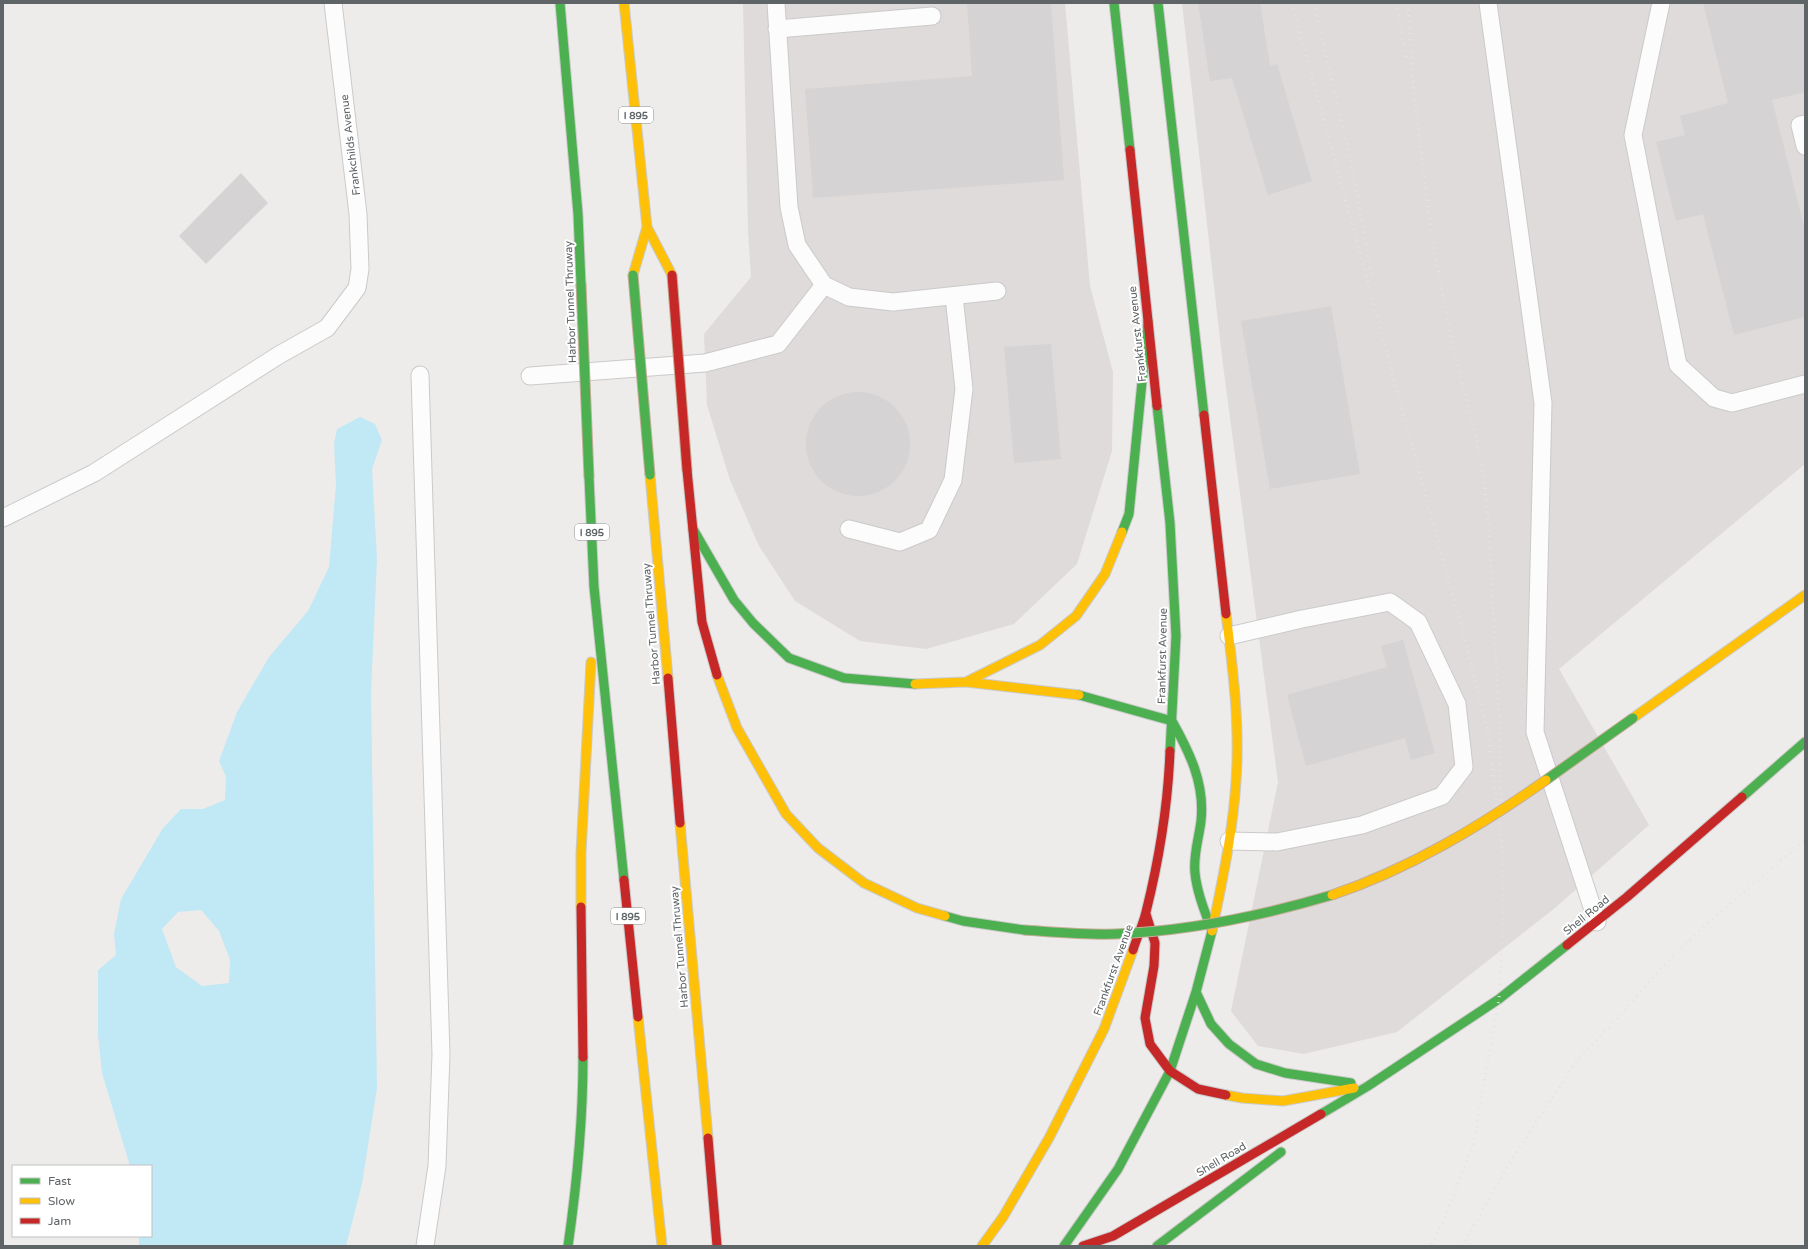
<svg xmlns="http://www.w3.org/2000/svg" width="1808" height="1249" viewBox="0 0 1808 1249" font-family="'Varela Round',sans-serif">
	<style>
		.industrial { fill: #dedbda }
		.water { fill: #c1e8f5; fill-rule: evenodd }
		.building { fill: #d5d3d3 }
		.lines { fill: none; stroke-linecap: round; stroke-linejoin: round }
		.lane-casing { stroke: #cbcaca; stroke-width: 19 }
		.fast-casing { stroke: #cacaca; stroke-width: 11 }
		.slow-casing { stroke: #cacaca; stroke-width: 11 }
		.jam-casing { stroke: #cacaca; stroke-width: 11 }
		.lane { stroke: #fcfcfc; stroke-width: 17 }
		.fast { stroke: #4caf50; stroke-width: 9 }
		.slow { stroke: #ffc107; stroke-width: 9 }
		.jam { stroke: #c62828; stroke-width: 9 }
		.rail { stroke: #e3e4e3; stroke-width: 3; stroke-dasharray: 1 5; stroke-linecap: butt }
		.fast-bridge-casing { stroke: #c5ae98; stroke-width: 11; stroke-linecap: butt }
		.slow-bridge-casing { stroke: #c5ae98; stroke-width: 11; stroke-linecap: butt }
		.jam-bridge-casing { stroke: #c5ae98; stroke-width: 11; stroke-linecap: butt }
		.fast-bridge { stroke: #4caf50; stroke-width: 9 }
		.slow-bridge { stroke: #ffc107; stroke-width: 9 }
		.jam-bridge { stroke: #c62828; stroke-width: 9 }
		.labels { text-anchor: middle; stroke-width: 4; stroke-linejoin: round; paint-order: stroke }
		.shield { fill: #fff; stroke: #8f9295; stroke-width: 1 }
		.shield-label { font-size: 10px; font-weight: bold; fill: #5f6467 }
		.street-label { font-size: 11px; fill: #5f6467; stroke: #fff }
	</style>
	<rect width="100%" height="100%" fill="#eeecea"/>
	<path class="industrial" d="M743,3h322l25,283 23,86 -1,79 -35,113 -63,60 -88,25 -66,-8 -65,-40 -36,-55 -29,-66 -23,-75 -3,-71 47,-57 -3,-46z
		M1182,3h623v461l-246,205 90,156 -94,83 -158,124 -93,22 -46,-8 -27,-35 47,-229 -56,-425z"/>
	<path class="water" d="M360,417l15,7 7,16 -10,29 5,90 -6,133 6,396 -15,96 -16,62h-207v-10h12v-70h-21l-28,-93 -4,-38v-65l18,-15 -2,-21 7,-35 42,-71 18,-19h22l22,-9 1,-23 -7,-16 18,-49 32,-55 39,-46 21,-44 7,-82 -2,-42 3,-14zM201,910l18,21 11,29 -1,23 -27,3 -26,-19 -14,-38 16,-17z"/>
	<path class="building" d="M967,3h84l13,177 -251,18 -8,-109 167,-13z
		M1198,3h62l10,63 7,-2 35,117 -44,14 -36,-117 -22,3z
		M1703,3h102v89l-33,8 33,130v87l-71,18 -31,-121 -27,7 -20,-79 29,-7 -5,-19 48,-13z
		M241,173l27,30 -62,61 -27,-28z
		M1331,306l29,168 -90,15 -29,-168z
		M1051,344l10,115 -47,4 -10,-116z
		M806 444a52 52 0 1 1 104 0a52 52 0 1 1-104 0Z
		M1403,640l32,113 -24,7 -6,-22 -99,28 -19,-71 100,-28 -6,-21z"/>
	<g class="lines">
		<g class="lane-casing">
			<path id="lane" d="M776,3l13,204 8,38 27,40 25,12 44,5 104,-11
				M1488,3l55,400 -8,329 62,190
				M1661,3l-28,132 45,230 36,33 18,5 73,-19
				M777,29l155,-13
				M1805,124l-5,1 5,21
				M420,375l21,679 -4,112 -12,80
				M530,376l175,-13 73,-19 46,-59
				M3,518l91,-45 185,-118 48,-27 30,-40 3,-19 -2,-55 -25,-211
				M849,529l51,13 29,-12 24,-50 11,-91 -10,-93
				M1229,636l73,-17 88,-17 28,20 39,82 7,63 -22,29 -80,29 -85,17 -48,-1"/>
		</g>
		<g class="fast-casing">
			<path id="fast" d="M560,3l18,211 3,70
				M1114,3l16,147
				M1158,3l46,412
				M1157,406l13,117 6,113 -6,115
				M589,477l5,110 30,293
				M693,529l41,71 19,23 36,35 55,20 71,6
				M1122,532l7,-18 19,-193
				M1079,695l93,26c18,32 33,63 29,100 -2,17 -8,34 -6,52 2,20 10,39 17,58
				M1742,797l63,-55
				M945,916l18,5 61,9
				M1196,992l15,32 18,20 27,20 29,9 66,10
				M1321,1114l47,-28 131,-87 68,-54
				M568,1246c9,-63 15,-126 15,-189
				M1064,1246l54,-77 52,-98 26,-79 16,-61
				M1157,1246l124,-94"/>
		</g>
		<g class="slow-casing">
			<path id="slow" d="M624,3l23,224 -14,48
				M647,227l25,48
				M650,475l18,203
				M717,675l20,53 49,86 32,34 46,35 53,25 28,8
				M966,682l74,-37 36,-29 29,-42 17,-42
				M915,684l51,-2 113,13
				M1633,718l172,-123
				M680,823l28,315
				M581,907v-54l10,-191
				M1212,931c10,-49 21,-99 24,-150 4,-55 -3,-112 -10,-167
				M638,1017l24,229
				M1226,1095l16,3 41,3 71,-13
				M982,1246l21,-29 46,-79 55,-109 29,-79"/>
		</g>
		<g class="jam-casing">
			<path id="jam" d="M1130,150l27,256
				M1204,415l22,199
				M687,470l15,152 15,53
				M668,678l12,145
				M624,880l14,137
				M581,907l2,150
				M1146,914l9,29 -1,23 -9,52 5,26 20,27 28,18 28,6
				M1567,945l60,-48 115,-100
				M1133,950c4,-13 10,-25 13,-38 13,-52 22,-107 24,-161
				M708,1138l9,108
				M1083,1246l30,-10 208,-122"/>
		</g>
		<use href="#lane" class="lane"/>
		<use href="#fast" class="fast"/>
		<use href="#slow" class="slow"/>
		<use href="#jam" class="jam"/>
		<path class="rail" d="M1292,3l172,634 24,97 14,113 1,77 -4,75 -26,146 -26,67 -16,34
			M1315,3c8,46 21,91 31,137 10,45 18,92 26,138
			M1396,3l11,57
			M1408,3l6,93 18,142 22,114 23,90 8,45 4,46 11,200 1,70
			M1462,1246l50,-87 66,-100 40,-41 44,-51 43,-42 100,-85"/>
		<g class="fast-bridge-casing">
			<path id="fast-bridge" d="M633,275l17,200
				M581,284l8,193
				M1546,780l87,-62
				M1024,930c30,2 61,5 91,4 75,-3 146,-18 217,-39"/>
		</g>
		<g class="slow-bridge-casing">
			<path id="slow-bridge" d="M1332,895c77,-26 147,-68 214,-115"/>
		</g>
		<g class="jam-bridge-casing">
			<path id="jam-bridge" d="M672,275l15,195"/>
		</g>
		<use href="#fast-bridge" class="fast-bridge"/>
		<use href="#slow-bridge" class="slow-bridge"/>
		<use href="#jam-bridge" class="jam-bridge"/>
	</g>
	<g class="labels">
		<g class="shield">
			<rect x="619" y="107" width="34" height="16" rx="3"/>
			<rect x="575" y="524" width="34" height="16" rx="3"/>
			<rect x="611" y="908" width="34" height="16" rx="3"/>
		</g>
		<g class="shield-label">
			<text x="636" y="119">I 895</text>
			<text x="592" y="536">I 895</text>
			<text x="628" y="920">I 895</text>
		</g>
		<g class="street-label">
			<text transform="translate(350 145) rotate(-97)" y="4">Frankchilds Avenue</text>
			<text transform="translate(570 302) rotate(-92)" y="4">Harbor Tunnel Thruway</text>
			<text transform="translate(1137 334) rotate(-96)" y="4">Frankfurst Avenue</text>
			<text transform="translate(651 624) rotate(-95)" y="4">Harbor Tunnel Thruway</text>
			<text transform="translate(1162 656) rotate(-89)" y="4">Frankfurst Avenue</text>
			<text transform="translate(1586 915) rotate(-39)" y="4">Shell Road</text>
			<text transform="translate(679 947) rotate(-95)" y="4">Harbor Tunnel Thruway</text>
			<text transform="translate(1113 970) rotate(-70)" y="4">Frankfurst Avenue</text>
			<text transform="translate(1221 1159) rotate(-31)" y="4">Shell Road</text>
		</g>
	</g>
	<rect width="1808" height="1249" fill="none" stroke="#5f6467" stroke-width="8"/>
	<rect x="12" y="1165" width="140" height="72" fill="#ffffff" stroke="#bfc1c2"/>
	<rect x="20" y="1178" width="20" height="6" fill="#4caf50" stroke="#bfc1c2"/>
	<text x="48" y="1185" font-size="12" fill="#5f6467">Fast</text>
	<rect x="20" y="1198" width="20" height="6" fill="#ffc107" stroke="#bfc1c2"/>
	<text x="48" y="1205" font-size="12" fill="#5f6467">Slow</text>
	<rect x="20" y="1218" width="20" height="6" fill="#c62828" stroke="#bfc1c2"/>
	<text x="48" y="1225" font-size="12" fill="#5f6467">Jam</text>
</svg>
